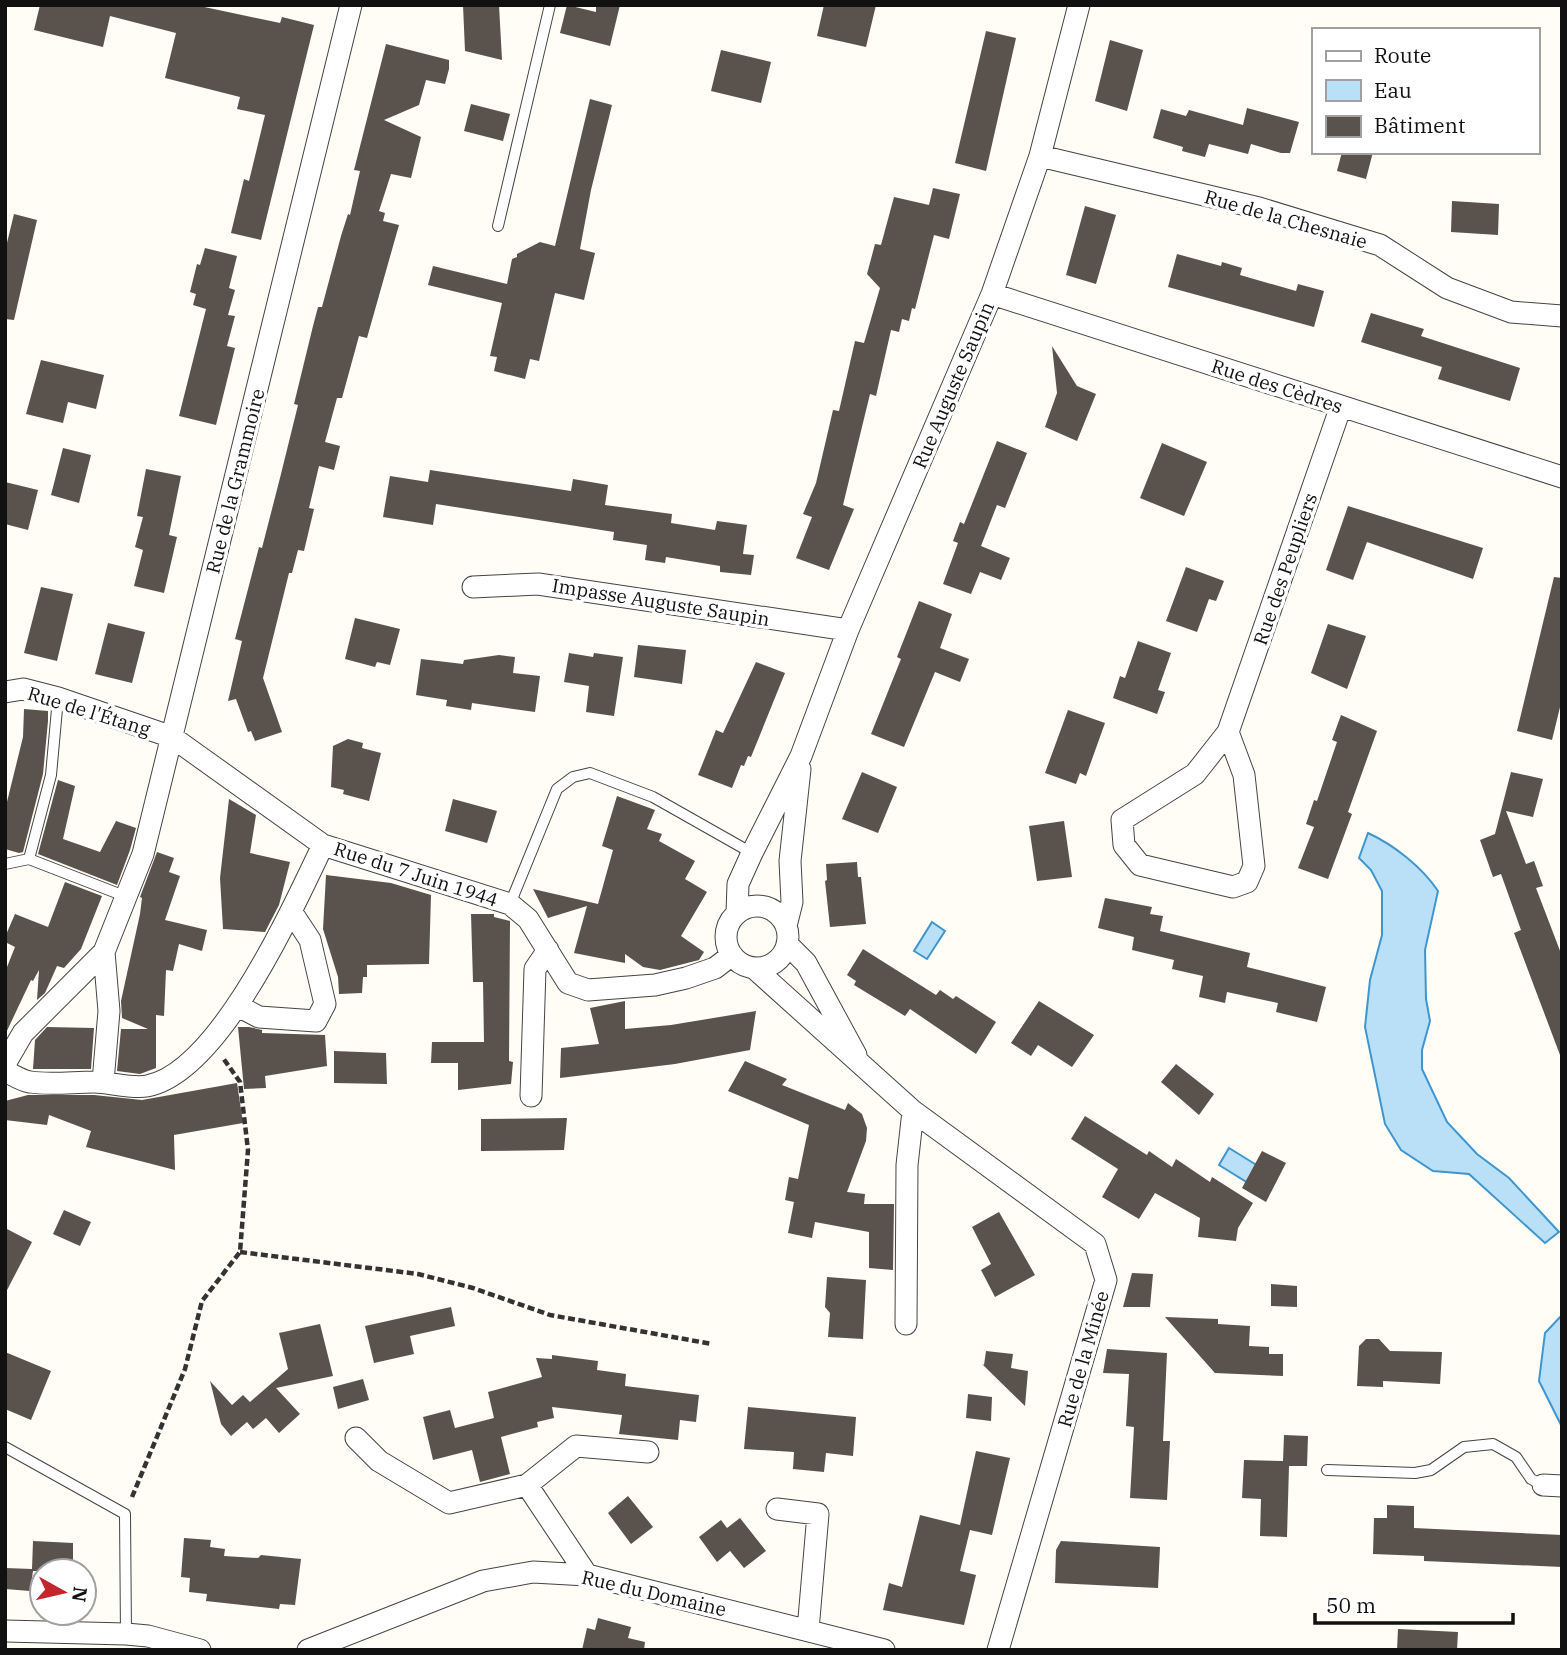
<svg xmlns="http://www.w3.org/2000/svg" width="1567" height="1655" viewBox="0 0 1567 1655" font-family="'IBM Plex Serif',serif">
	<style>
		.water { fill: #b9e0f7; stroke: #3f96cf; stroke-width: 2 }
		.building { fill: #5a524d }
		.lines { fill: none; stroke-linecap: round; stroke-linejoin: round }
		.lane-casing { stroke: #444; stroke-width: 12 }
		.street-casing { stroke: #444; stroke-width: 23 }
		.path { stroke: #333; stroke-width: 4.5; stroke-dasharray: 7 3.5; stroke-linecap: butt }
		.lane { stroke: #fff; stroke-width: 10 }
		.street { stroke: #fff; stroke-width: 21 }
		.labels { text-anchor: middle; stroke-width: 7; stroke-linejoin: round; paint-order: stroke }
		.street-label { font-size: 19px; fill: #111; stroke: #fff }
	</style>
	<rect width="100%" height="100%" fill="#fffdf5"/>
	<path class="water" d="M1368,833c26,12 54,34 70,58l-13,59 1,49 4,22 -8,29v19l25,53 30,32 32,24 50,54 -14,11 -76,-69 -36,-3 -32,-21 -16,-26 -20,-97 5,-47 12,-45v-44l-11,-21 -12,-12z
		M932,922l13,9 -18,28 -13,-8z
		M1229,1148l34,21 -10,17 -34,-21z
		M1562,1315v112l-23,-46 6,-48z"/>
	<path class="building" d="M40,5h155l85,18 2,-6 32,8 -53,215 -30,-7 13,-54 5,2 16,-66 -28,-6 3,-12 -75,-19 11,-45 -66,-17 -7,31 -69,-17z
		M463,5h36l3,55 -37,-9z
		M567,5l29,7v-7h24l-10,41 -50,-13z
		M824,5h52l-10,42 -49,-11z
		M986,31l30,7 -30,133 -31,-8z
		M1110,40l33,10 -16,61 -32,-10z
		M386,44l63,16v9l-4,15 -19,-4 -7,25 -35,15 37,17 -10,41 -20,-4 -12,37 6,2 -2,8 16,4 -32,113 -8,-2 -17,62h-5l-12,44 15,4 -6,24 -15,-4 -10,42 5,1 -10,42 -6,-1 -6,23h-3l-26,105 19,54 -27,9 -4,-10 -3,1 -12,-33 -8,2 14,-60 -7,-2 24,-92 3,1 19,-74 17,-69 -4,-1 19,-78 5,-19h4l19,-71 7,-22 2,1 10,-44 -6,-1z
		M721,50l50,12 -10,41 -50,-12z
		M590,99l22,6 -21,85 -11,59 15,4 -11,47 -29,-7 -16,68 -9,-2 -5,20 -31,-8 3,-14 -7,-1 12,-53 -74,-18 5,-19 74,18 5,-25 5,-2v-3l23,-12 15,4z
		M471,104l39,10 -7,27 -39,-10z
		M1247,108l52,14 -9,31h-9l-30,-9 -3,10 -39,-10 -4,13 -23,-6 1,-4 -30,-9 8,-29 25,7 3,-6 54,15z
		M1342,152h31l-7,27 -29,-8z
		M933,188l27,6 -11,45 -15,-4 -19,74 -3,-1 -3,13 -7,-2 -3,13 -8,-2 -15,66 -6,-2 -27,111 11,4 -25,61 -33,-12 16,-41 -9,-3 13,-31 17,-73 6,1 16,-70 9,2 16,-55 -13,-14 8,-30 6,1 13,-48 35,8z
		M1452,201l47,3 -1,31 -47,-3z
		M1085,206l31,9 -20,69 -30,-9z
		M14,214l23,6 -23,100 -9,-1v-68z
		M205,248l32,8 -8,32 6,2 -7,25 7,1 -8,30 8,2 -19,77 -37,-9 27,-107 -13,-4 3,-11 -6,-2 7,-28 3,1z
		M1177,254l44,12 1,-4 20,6 -2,7 56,16 2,-7 26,7 -10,36 -146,-40z
		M1371,313l53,16 -3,7 99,32 -10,33 -72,-22 4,-12 -81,-25z
		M1052,346l25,40 19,8 -19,47 -32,-14 12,-34z
		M41,360l63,15 -8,34 -28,-7 -5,21 -37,-9z
		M997,441l30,12 -22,55 -8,-3 -16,41 29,12 -9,22 -21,-8 -9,22 -28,-10 15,-41 -5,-2 7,-19 4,2z
		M1162,443l45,19 -23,54 -44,-18z
		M63,448l28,7 -12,48 -28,-8z
		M146,469l35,7 -12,59 8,2 -13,56 -30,-7 9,-36 -8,-3 8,-30 -6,-1z
		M430,470l141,21 2,-12 35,6 -3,20 67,9 -1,9 44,7 2,-9 30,4 -4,29 11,1 -3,20 -31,-3v-6l-54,-9 -1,6 -20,-3 2,-15 -34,-5 1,-8 -178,-28 -3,21 -50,-8 7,-41 38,6z
		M5,482l33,8 -10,40 -23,-6z
		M1348,506l135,42 -10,31 -106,-37 -14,38 -27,-10z
		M1186,567l38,14 -8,20 -7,-2 -12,33 -31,-11z
		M1554,577l8,1v121l-10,41 -35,-9z
		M41,587l32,7 -16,67 -33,-8z
		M919,601l33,13 -12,34 29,11 -9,23 -25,-10 -31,75 -33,-13 30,-75 -4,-2z
		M355,618l45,11 -10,36 -13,-3 -2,5 -30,-8z
		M108,623l37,9 -13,51 -37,-9z
		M1328,624l38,12 -19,53 -36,-16z
		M1138,641l33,12 -13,37 7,2 -8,22 -44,-16 7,-22 5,2z
		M638,645l48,5 -4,34 -48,-7z
		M569,653l24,4 1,-4 29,4 -9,59 -28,-4 3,-26 -25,-4z
		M499,655l16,2 -2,16 27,3 -5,36 -63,-9 -1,7 -25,-4 1,-6 -31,-5 5,-36 42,5 1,-4z
		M756,662l29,11 -34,84 -3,-1 -4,10 -3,-1 -9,23 -34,-13 18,-45 7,3z
		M24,709l24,2v10l-5,53 -20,78 -4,1 -14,-4v-39l18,-73z
		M1068,710l37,13 -19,53 -6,-3 -4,11 -31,-11z
		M1341,715l36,16 -29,81 4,2 -24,65 -30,-11 16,-41 -8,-3 8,-24 3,1 20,-59 -5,-2z
		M348,739l15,4 -1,5 19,5 -12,48 -26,-7 1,-4 -13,-3 2,-41z
		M862,772l35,15 -19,46 -36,-14z
		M1511,772l32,7 -10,38 -27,-6 20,53 8,-3 9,25 -7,2 26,68v98l-2,1 -46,-122 7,-3 -20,-56 -8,3 -13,-37 15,-6z
		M58,780l17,6 -12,53 37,13 16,-31 20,7 -6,22 -13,35 -79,-31z
		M617,796l38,14 -8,19 15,5 -3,7 36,20 -10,18 22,13 -26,44 23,16 -5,8 -39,10 -17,-3 -18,-13v9l-51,-10 13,-47 -39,12 -15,-29 65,15 15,-54 -11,-4z
		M229,799l27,16 -6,38 40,9 -11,43 -14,27 -42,-3 -3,-51z
		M453,799l44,12 -10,32 -42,-12z
		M1064,821l8,56 -35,4 -8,-55z
		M157,852l17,6 -5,14 11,4 -15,44 42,10 -5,21 -23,-7 -6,27 -7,-1 -2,46 -8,-1v53l-16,6 -23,-3 4,-42h27l-26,-11 -1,-17 19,-87 2,-16 -2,-1z
		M857,862l1,15h3l5,47 -36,3 -5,-46 2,-1 -1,-16z
		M326,875l65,8 40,12 -2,69 -62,1v12h-4l-1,16 -23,1 -1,-17 -15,-48z
		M65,882l37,14 -21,53 -17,19 -7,-2 -12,27 -8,7 2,-30 -6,11 -2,-1 -26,55v-63l10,-25 -10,-5v-5l10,-23 33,13z
		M1105,898l47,9 -2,7 13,2 -3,15 90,22 -3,14 79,20 -9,35 -41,-10 2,-9 -51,-11 -2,11 -26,-6 4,-21 -31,-7 2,-9 -42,-10 2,-13 -36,-9z
		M471,914h23v3l16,4 -1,140 4,1 -2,22 -53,6v-27h-27l1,-21h52l-1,-60h-10z
		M863,949l73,46 4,-5 13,9 3,-3 40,26 -20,32 -66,-45 -5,7 -51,-31 2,-4 -9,-6z
		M625,1001v28l46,-4 85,-14 -6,39 -75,14 -115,14 1,-30 38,-4 -9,-36z
		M1039,1001l55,34 -22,32 -34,-22 -7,11 -20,-13z
		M47,1027l47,1 -3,41h-58l2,-29z
		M238,1027h11l13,3v3l63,2 2,31 -62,10 1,12 -22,1z
		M334,1051l52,2 1,31 -53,-1z
		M745,1061l42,18 -5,6 63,25 3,-7 14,11 5,14 -1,13 -19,51 18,2 -1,10h30l-1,66 -24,-2v-36l-54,-10 -3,16 -24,-5 6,-31 -9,-2 4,-23 9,2 11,-54 -81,-34z
		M1176,1064l38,30 -15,21 -38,-33z
		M237,1083l6,40 -69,12 1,35 -89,-23 5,-16 -42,-16 -2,10 -42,-5v-19l23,-6h66l48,5z
		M1085,1116l62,39 2,-4 23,16 4,-8 34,23 2,-5 41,26 -15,25 -2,13 -38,-4 2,-19 -45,-25 -16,26 -37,-22 16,-28 -47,-30z
		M567,1118l-3,32 -83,1v-32z
		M1262,1151l24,12 -20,39 -24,-14z
		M64,1210l27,12 -11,24 -27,-12z
		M999,1212l36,63 -40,22 -14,-27 10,-6 -19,-37z
		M5,1228l27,14 -27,52z
		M1132,1273l21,1 -3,33h-27z
		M827,1277l39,3 -3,59 -35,-2 2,-24 -5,-6z
		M1271,1284l26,2v21l-26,-1z
		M451,1307l4,19 -45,10 4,18 -40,9 -9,-37z
		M1165,1317l53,2v5l32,2 -1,20 20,1v7h14v22l-68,-3z
		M320,1324l13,52 -57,12 24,26 -21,19 -13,-15 -13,11 -6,-7 -16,14 -10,-12 -11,-43 22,24 11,-10 7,7 38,-33 -9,-36z
		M1366,1339h13l11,12 52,1 -2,32 -57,-3v6l-26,-1 2,-40z
		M1107,1349l60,4 -4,88h7l-3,59 -37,-2 4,-71 -8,-1 3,-52 -26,-1z
		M986,1351l27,3 -2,14 17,3 -3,35 -43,-42 2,1z
		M5,1352l46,19 -20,49 -26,-11z
		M552,1355l46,6 -1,9 29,4 -1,12 74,9 -3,27 -16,-2 -2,20 -59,-6 3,-19 -70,-8 2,11 -17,4 1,5 -37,10 9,37 -30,8 -8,-32 -39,10 -10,-43 27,-7 5,18 39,-10 -6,-26 54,-15 -6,-19 16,1z
		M363,1379l6,21 -31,9 -5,-22z
		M968,1394l24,3 -1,24 -25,-3z
		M748,1407l108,10 -3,39 -27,-3 -2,19 -31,-3 1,-17 -50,-3z
		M1284,1435l24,1 -1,30h-18l-2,71 -27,-1 1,-37 -19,-1 2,-38 39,1z
		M976,1451l34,7 -18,77 -22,-5 -10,41 16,4 -12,50 -81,-15 6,-27 13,4 18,-72 40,10z
		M628,1496l25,31 -22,17 -23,-31z
		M1387,1505l27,1v22l148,7v32l-138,-6v-5l-51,-2 1,-36h13z
		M740,1518l26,33 -22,17 -14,-17 -13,11 -18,-25 22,-17 6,8z
		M184,1538l27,2 -1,7 15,2 -1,7 34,2 3,-3 40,4 -6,46 -15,-1 -1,5 -73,-8 1,-7 -18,-2 1,-14 -9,-1z
		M33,1541l40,2v20h-16v8h-24l-3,20 -25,-2v-21l27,1z
		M1061,1541l99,6 -2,41 -103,-5 1,-33z
		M598,1618l33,9 -3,11 17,4 -1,8h-62l5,-22 8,2z
		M1398,1629l60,3 -1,18h-60z"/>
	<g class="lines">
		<g class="lane-casing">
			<path id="lane" d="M498,226l52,-221
				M29,859l22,-84 7,-77
				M5,864l24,-5 98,38
				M510,904l47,-115 16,-12 17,-4 63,24 99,56
				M5,1447l120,67 1,120
				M1327,1470l88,3 16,-3 33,-23 29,-3 23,13 15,22 12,6"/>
		</g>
		<g class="street-casing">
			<path id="street" d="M1040,156l219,52 121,37 67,43 64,24 51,4
				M992,294l570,183
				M473,587l65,-3 310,46
				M5,692l18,-3 35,9 114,39 151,108 187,59 18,15 40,64 20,7 67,-5 31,-7 29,-10 17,-13
				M1228,732l16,43 10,91 -7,16 -14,5 -93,-22 -16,-20 -2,-25 73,-46 33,-42 113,-326
				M726 937a31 31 0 1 1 62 0a31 31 0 1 1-62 0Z
				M737,913l1,-29 14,-31 49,-97 47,-126 144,-336 48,-138 39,-151
				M786,926l6,-24 -2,-41 10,-92
				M787,944l19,19 50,92
				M754,968l159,143 182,133 11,36 -108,370
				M238,1006l21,11 57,4 9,-17 -15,-64 -19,-29
				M5,1064l18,-31 81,-81 39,-98 208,-849
				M5,1071c8,4 17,10 25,11 20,3 43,0 64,0 16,0 37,7 53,4 73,-14 146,-179 176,-241
				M103,1082l6,-71 -5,-59
				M531,1096l4,-127 13,-19
				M906,1324l1,-159 6,-54
				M356,1438l23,23 70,42 78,-18 49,-39 72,6
				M527,1485l60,90
				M1543,1485l19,1
				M777,1509l41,5 -10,116
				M5,1631l121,3 22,2 52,14
				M308,1650l175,-69 50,-9 54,3 297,75"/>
		</g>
		<path class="path" d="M240,1252l178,22 55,14 77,27 162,29
			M132,1497l53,-128 17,-68 38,-49 8,-102 -8,-68 -17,-24"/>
		<use href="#lane" class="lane"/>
		<use href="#street" class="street"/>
	</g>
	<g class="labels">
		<g class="street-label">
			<text transform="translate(1286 219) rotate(16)" y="7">Rue de la Chesnaie</text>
			<text transform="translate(953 385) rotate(-67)" y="7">Rue Auguste Saupin</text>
			<text transform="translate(1277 386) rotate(18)" y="7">Rue des Cèdres</text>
			<text transform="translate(235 481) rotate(-76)" y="7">Rue de la Grammoire</text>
			<text transform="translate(1285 569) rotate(-71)" y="7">Rue des Peupliers</text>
			<text transform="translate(661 602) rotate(9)" y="7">Impasse Auguste Saupin</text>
			<text transform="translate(89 711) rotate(17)" y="7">Rue de l'Étang</text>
			<text transform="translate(416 874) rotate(18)" y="7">Rue du 7 Juin 1944</text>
			<text transform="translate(1083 1359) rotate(-74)" y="7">Rue de la Minée</text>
			<text transform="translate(654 1593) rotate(13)" y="7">Rue du Domaine</text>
		</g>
	</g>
	<rect width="1567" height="1655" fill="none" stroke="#111111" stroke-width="14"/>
	<rect x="1312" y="28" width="228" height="126" fill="#ffffff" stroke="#a0a0a0" stroke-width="2"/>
	<rect x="1326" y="51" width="35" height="10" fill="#ffffff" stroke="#a0a0a0" stroke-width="2"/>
	<text x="1374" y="63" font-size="21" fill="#111111">Route</text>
	<rect x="1326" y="80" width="35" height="21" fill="#b9e0f7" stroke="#a0a0a0" stroke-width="2"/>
	<text x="1374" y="98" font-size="21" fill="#111111">Eau</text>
	<rect x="1326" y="116" width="35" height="21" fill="#5a524d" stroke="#a0a0a0" stroke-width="2"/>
	<text x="1374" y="133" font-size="21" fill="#111111">Bâtiment</text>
	<g transform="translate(63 1592) rotate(98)"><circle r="33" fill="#ffffff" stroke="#a0a0a0" stroke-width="2"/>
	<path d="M0-5L12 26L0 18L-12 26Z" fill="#c4262e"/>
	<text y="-10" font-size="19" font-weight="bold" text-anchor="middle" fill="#111111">N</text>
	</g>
	<path d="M1315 1613v10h198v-10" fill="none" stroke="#111111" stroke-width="3.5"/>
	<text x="1326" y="1613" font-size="21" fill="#111111" stroke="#ffffff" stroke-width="5" paint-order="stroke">50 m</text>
</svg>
